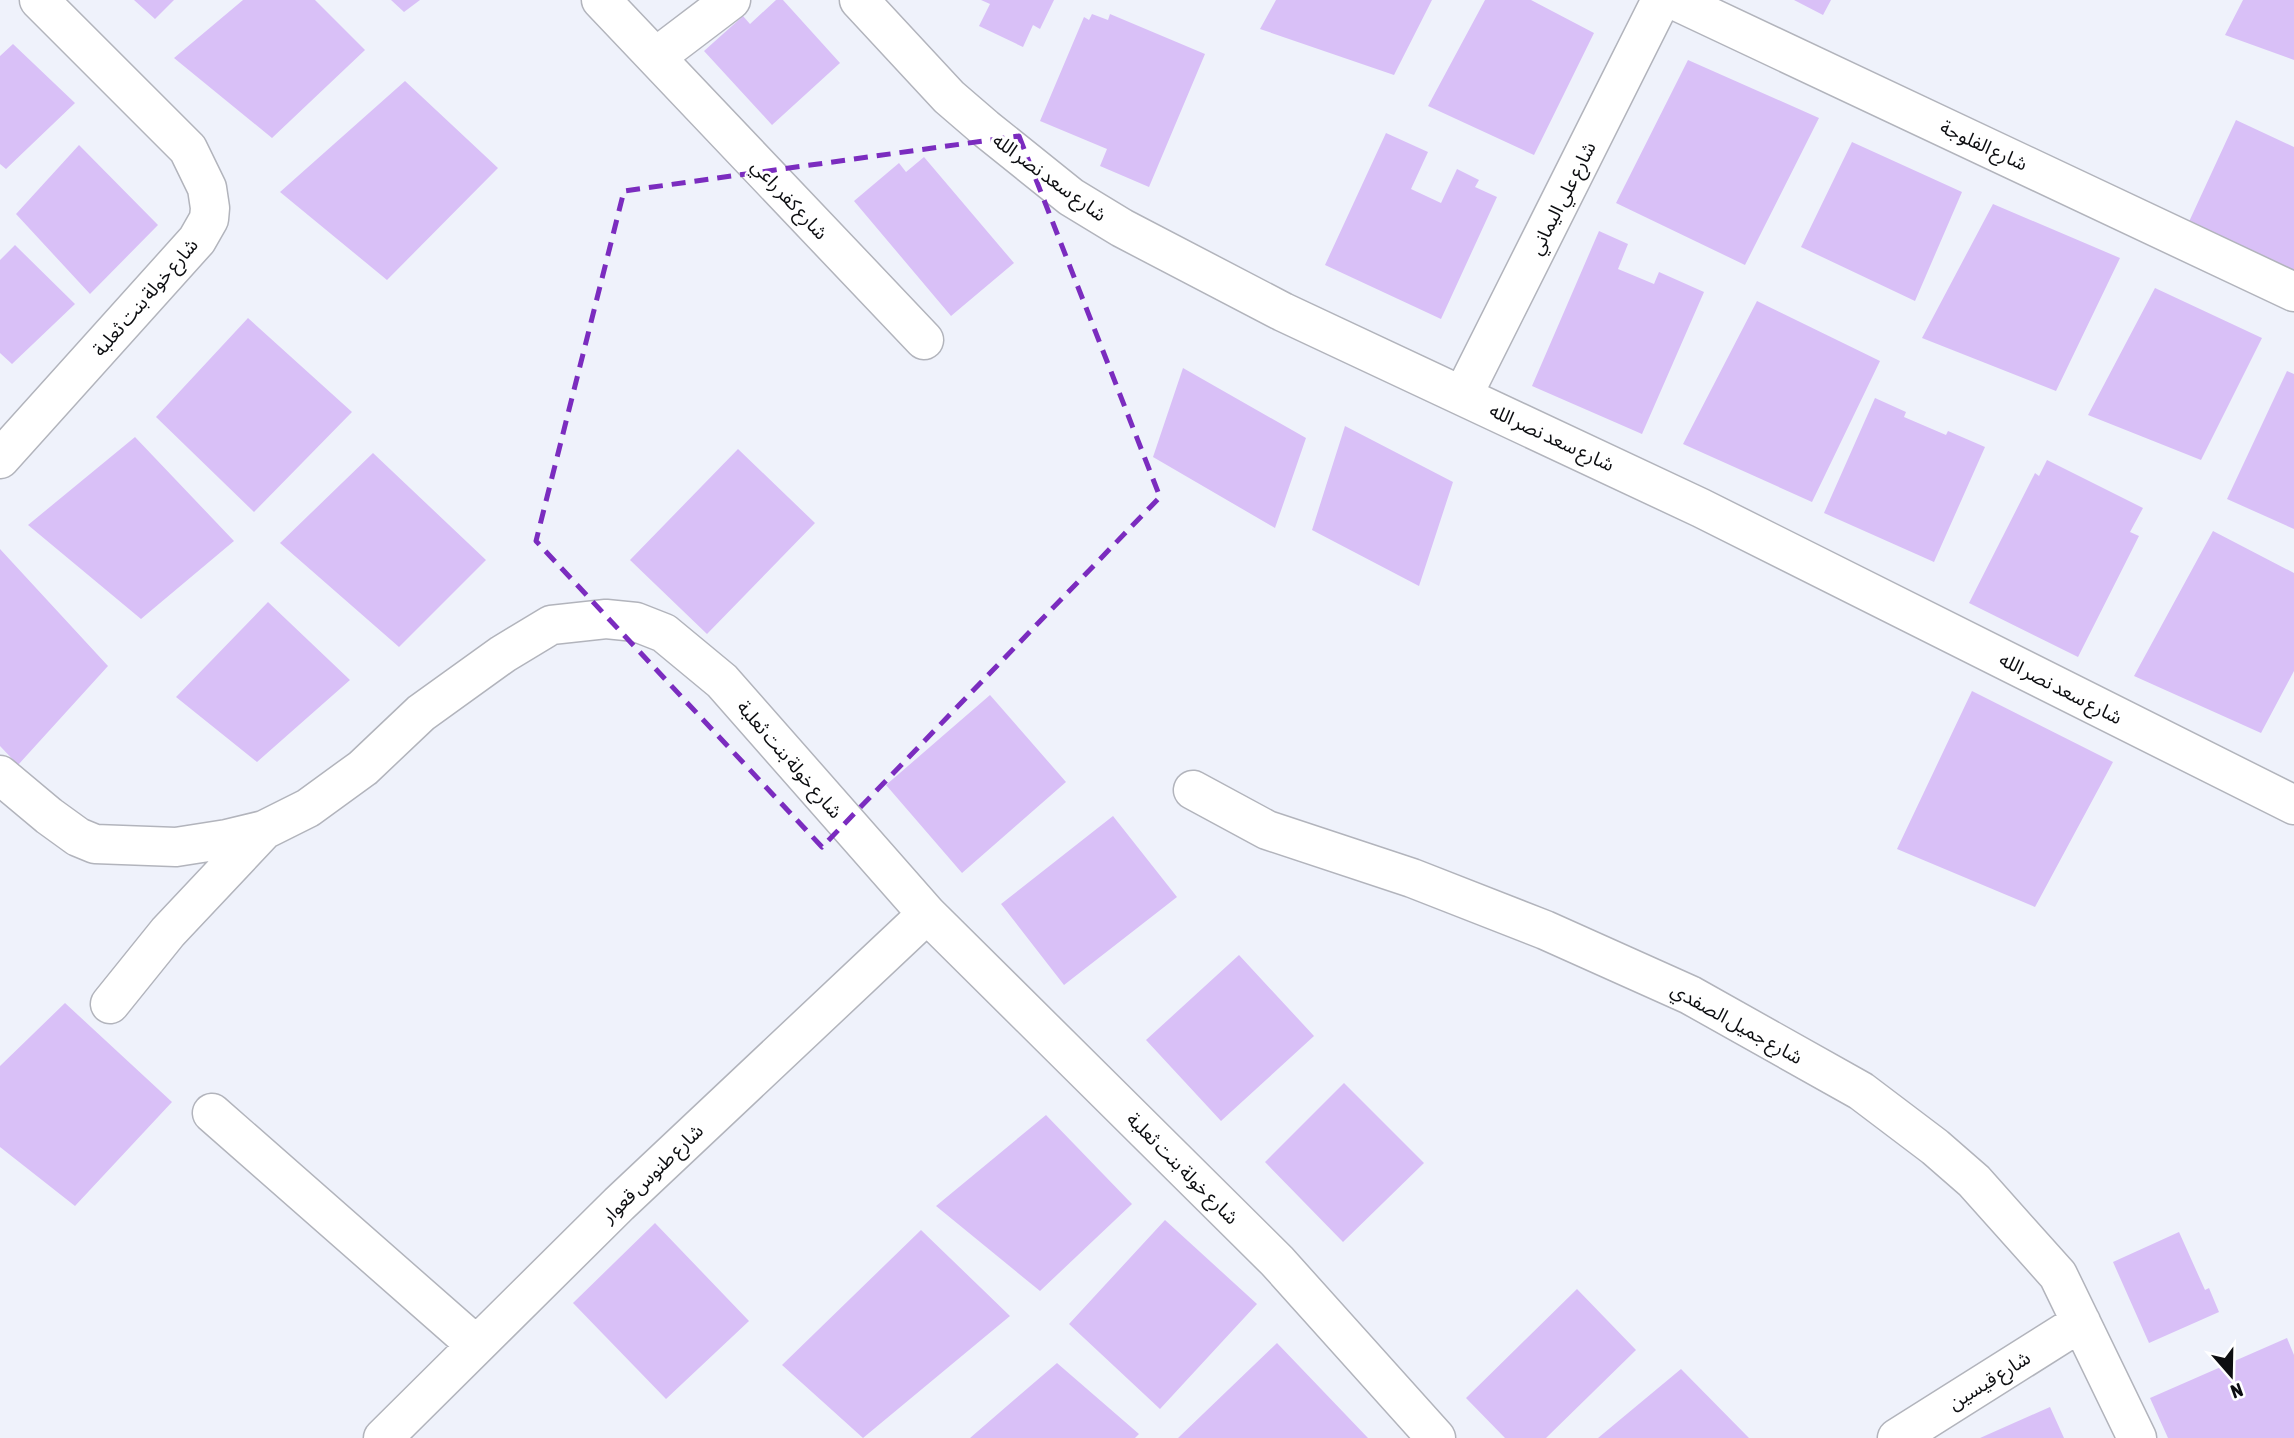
<svg xmlns="http://www.w3.org/2000/svg" width="2294" height="1438" viewBox="0 0 2294 1438" font-family="'Asap Condensed','Noto Sans Arabic',sans-serif">
	<style>
		.building { fill: #d9c0f7 }
		.lines { fill: none; stroke-linecap: round; stroke-linejoin: round }
		.minor-casing { stroke: #b2b4bc; stroke-width: 41 }
		.minor { stroke: #fff; stroke-width: 38 }
		.marked { fill: none; stroke: #7b2cbf; stroke-width: 5; stroke-dasharray: 14 9; stroke-linejoin: round }
		.labels { text-anchor: middle; stroke-width: 6; stroke-linejoin: round; paint-order: stroke }
		.street-label { font-size: 19px; fill: #0d0e11; stroke: #fff }
	</style>
	<rect width="100%" height="100%" fill="#eff2fb"/>
	<path class="building" d="M134,0h40l-19,19z
		M243,0h72l50,50 -93,88 -98,-80z
		M391,0h29l-16,12z
		M776,0h7l57,63 -68,62 -68,-74 39,-35 7,8z
		M981,0h73l-14,29 -7,-4 -10,22 -44,-21 11,-22z
		M1276,0h156l-38,75 -134,-46z
		M1485,0h46l63,33 -60,122 -106,-49z
		M1794,0h37l-8,15z
		M2243,0h51v60l-69,-25z
		M1092,14l16,6 2,-6 95,40 -56,133 -49,-21 7,-17 -67,-28 44,-104 5,3z
		M13,44l62,59 -69,66 -6,-5v-108z
		M1688,60l131,58 -74,147 -129,-62z
		M405,81l93,87 -111,112 -107,-88z
		M2236,120l58,27v128l-107,-49z
		M1386,133l42,19 -17,37 30,14 16,-34 22,11 -4,7 22,10 -56,122 -116,-54z
		M1852,142l110,50 -47,109 -114,-54z
		M79,145l79,80 -68,69 -74,-80z
		M924,157l90,106 -63,53 -97,-115 45,-38 7,9z
		M1993,204l127,54 -64,133 -134,-53z
		M1599,231l29,13 -10,25 36,15 5,-12 45,20 -62,142 -110,-48z
		M15,245l60,59 -63,60 -12,-11v-93z
		M2155,288l107,50 -61,122 -113,-45z
		M1757,301l123,60 -68,141 -129,-58z
		M248,318l104,94 -98,100 -98,-95z
		M1183,368l123,70 -31,90 -122,-71z
		M2287,371l7,3v155l-67,-30z
		M1875,398l31,14 -2,5 42,18 2,-4 37,16 -51,115 -110,-49z
		M1345,426l108,56 -34,104 -107,-56z
		M135,437l99,104 -93,78 -113,-94z
		M738,449l77,74 -108,111 -77,-74z
		M373,453l113,107 -87,87 -119,-104z
		M2047,460l96,48 -13,24 9,4 -61,121 -109,-54 66,-130 4,3z
		M2213,531l81,42v98l-33,62 -127,-57z
		M0,549l108,117 -90,99 -18,-19z
		M268,602l82,78 -93,82 -81,-65z
		M1972,691l141,71 -78,145 -138,-58z
		M990,695l76,87 -104,91 -76,-88z
		M1113,816l64,81 -113,88 -63,-81z
		M1239,955l75,81 -93,85 -75,-81z
		M65,1003l107,99 -97,104 -75,-59v-81z
		M1344,1083l80,80 -81,79 -78,-80z
		M1046,1115l86,89 -92,87 -104,-85z
		M1165,1220l92,84 -97,105 -91,-85z
		M655,1223l94,98 -83,78 -93,-96z
		M921,1230l89,86 -147,122 -81,-73z
		M2179,1232l26,58 4,-2 10,24 -70,31 -36,-81z
		M1577,1289l59,61 -90,88h-41l-39,-40z
		M2287,1338l7,17v83h-126l-18,-40z
		M1277,1343l91,95h-190z
		M1057,1363l82,71 -4,4h-165z
		M1681,1369l68,69h-151z
		M2050,1407l14,31h-84z"/>
	<g class="lines">
		<g class="minor-casing">
			<path id="minor" d="M601,0l323,340
				M859,0l90,97 36,31 86,69 51,31 161,84 418,196 593,297
				M1674,0l620,292
				M656,57l75,-57
				M1463,395l198,-395
				M0,459l197,-219 12,-21 1,-11 -3,-20 -19,-39 -149,-149
				M0,775l49,41 29,21 17,7 81,3 51,-8 37,-9 44,-22 55,-40 58,-55 82,-59 48,-29 55,-6 30,3 28,11 58,48 205,233 350,347 159,177
				M1193,790l74,40 145,48 133,52 145,65 171,96 74,56 39,34 84,94 79,163
				M110,1004l58,-72 96,-102
				M212,1113l264,232
				M383,1438l236,-234 308,-290
				M1897,1438l184,-116"/>
		</g>
		<use href="#minor" class="minor"/>
	</g>
	<path class="marked" d="M1019,136l141,361 -338,350 -286,-306 88,-350z"/>
	<g class="labels">
		<g class="street-label">
			<text transform="translate(1984 145) rotate(25)" y="7">شارع الفلوجة</text>
			<text transform="translate(1050 177) rotate(36)" y="7">شارع سعد نصر الله</text>
			<text transform="translate(1562 198) rotate(-63)" y="7">شارع علي اليماني</text>
			<text transform="translate(790 199) rotate(47)" y="7">شارع كفر راعي</text>
			<text transform="translate(145 297) rotate(-49)" y="7">شارع خولة بنت ثعلبة</text>
			<text transform="translate(1552 437) rotate(25)" y="7">شارع سعد نصر الله</text>
			<text transform="translate(2061 688) rotate(27)" y="7">شارع سعد نصر الله</text>
			<text transform="translate(790 759) rotate(49)" y="7">شارع خولة بنت ثعلبة</text>
			<text transform="translate(1737 1023) rotate(29)" y="7">شارع جميل الصفدي</text>
			<text transform="translate(1183 1168) rotate(45)" y="7">شارع خولة بنت ثعلبة</text>
			<text transform="translate(652 1173) rotate(-44)" y="7">شارع طنوس قعوار</text>
			<text transform="translate(1989 1380) rotate(-32)" y="7">شارع قيسين</text>
		</g>
	</g>
	<g transform="translate(2231 1375) rotate(160)" stroke="#ffffff" stroke-width="5" paint-order="stroke">
	<path d="M0-5L12 26L0 18L-12 26Z" fill="#0d0e11"/>
	<text y="-10" font-size="19" font-weight="bold" text-anchor="middle" fill="#0d0e11">N</text>
	</g>
</svg>
